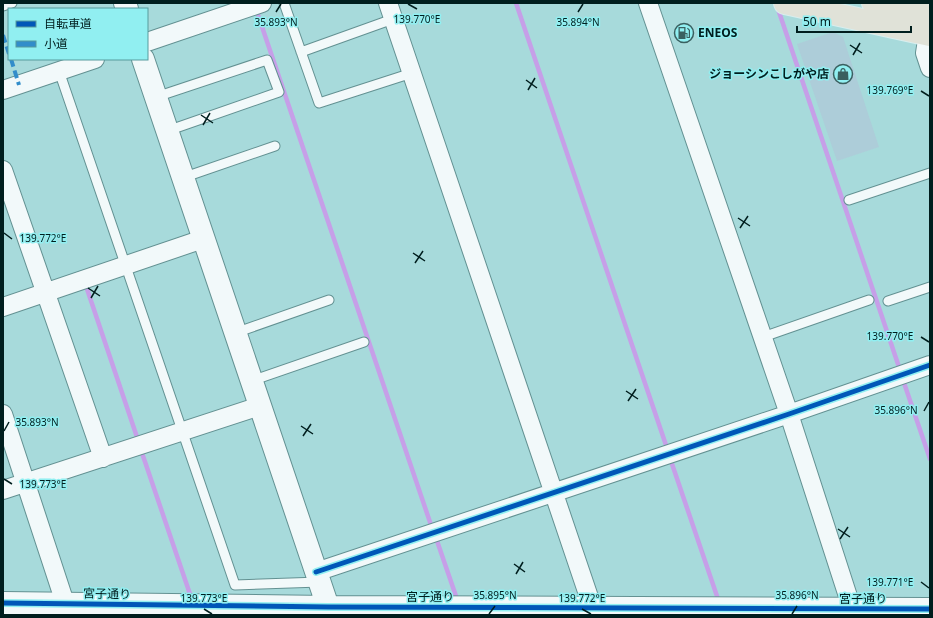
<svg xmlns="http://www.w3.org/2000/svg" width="933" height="618" viewBox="0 0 933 618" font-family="'Noto Sans','Noto Sans JP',sans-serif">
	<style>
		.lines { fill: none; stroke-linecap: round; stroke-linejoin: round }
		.stream { stroke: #c69fe8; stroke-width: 4.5 }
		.building { fill: #adcdd9 }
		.service-casing { stroke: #639192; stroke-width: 11 }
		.minor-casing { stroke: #639192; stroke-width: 20 }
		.tertiary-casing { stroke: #639192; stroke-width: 24 }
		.trunk-casing { stroke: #d7eeef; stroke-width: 24 }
		.service { stroke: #f2f9fa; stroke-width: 9 }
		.minor { stroke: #f2f9fa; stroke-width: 18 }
		.tertiary { stroke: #f2f9fa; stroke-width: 22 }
		.trunk { stroke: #e0e2d8; stroke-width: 22 }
		.quiet { stroke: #328dca; stroke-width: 4; stroke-dasharray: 8 4; stroke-linecap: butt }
		.cycleway-casing { stroke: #91eff1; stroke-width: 8 }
		.cycleway { stroke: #0057b8; stroke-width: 5 }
		.ticks { fill: none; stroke: #001e1e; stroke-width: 1.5 }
		.labels { text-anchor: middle; stroke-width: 3; stroke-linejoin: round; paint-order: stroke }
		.poi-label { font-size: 12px; font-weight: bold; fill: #001e1e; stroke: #91eff1; text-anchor: start }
		.street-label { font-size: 12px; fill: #001e1e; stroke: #91eff1 }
		.ticks-label { font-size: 10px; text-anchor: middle; fill: #001e1e; stroke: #91eff1; stroke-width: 3; stroke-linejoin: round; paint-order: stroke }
	</style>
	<rect width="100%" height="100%" fill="#a7dadb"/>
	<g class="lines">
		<path class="stream" d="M516,3l152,448
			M777,6l123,364
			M257,12l175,516
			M86,286l53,157
			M902,377l28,82
			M141,450l51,150
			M670,458l49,144
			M435,535l23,67"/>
	</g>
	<path class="building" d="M833,32l10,5 36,110 -42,14 -40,-117z"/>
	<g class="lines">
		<g class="service-casing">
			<path id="service" d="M284,3l35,100 93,-30
				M3,6l9,-3
				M301,52l92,-33
				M59,71l176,514 85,-3
				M156,97l111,-37 12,32 -112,39
				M182,178l93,-32
				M849,200l81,-27
				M888,301l42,-14
				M235,333l94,-33
				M763,337l106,-37
				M251,381l113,-39"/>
		</g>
		<g class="minor-casing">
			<path id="minor" d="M388,3l207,612
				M648,3l141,411 65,201
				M928,34l-3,19 5,15
				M147,42l115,-39
				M3,90l92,-31
				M3,170l100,288
				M3,307l200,-68
				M3,414l66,201
				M3,490l257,-84
				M316,572l473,-158 141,-49"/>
		</g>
		<g class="tertiary-casing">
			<path id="tertiary" d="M125,3l2,6
				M143,59l185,548
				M3,603l325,4 602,2"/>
		</g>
		<g class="trunk-casing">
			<path id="trunk" d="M785,3l145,32
				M873,3l57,13"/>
		</g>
		<use href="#service" class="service"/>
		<use href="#minor" class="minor"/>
		<use href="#tertiary" class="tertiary"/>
		<use href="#trunk" class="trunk"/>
		<path class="quiet" d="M3,35l6,19
			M11,59l8,26"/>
		<g class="cycleway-casing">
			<path id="cycleway" d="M316,572l473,-158 141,-49
				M3,603l325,4 602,2"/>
		</g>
		<use href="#cycleway" class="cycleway"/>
	</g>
	<path class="ticks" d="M408,4l9,5M276,12l5,-8M578,12l5,-8M850,45l12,8M853,55l7,-12M526,80l11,8M528,90l7,-12M921,91l8,5M201,115l12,8M203,125l7,-12M738,218l12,8M740,228l8,-12M4,233l8,6M413,253l12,8M415,263l8,-12M88,288l12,8M91,298l7,-12M921,337l8,5M626,391l12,8M628,401l8,-12M924,411l5,-9M301,426l12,8M4,431l5,-9M303,436l8,-12M4,479l8,5M838,529l12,8M840,539l8,-12M514,564l11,8M516,574l7,-12M921,582l8,6M204,609l8,5M582,609l9,5M489,614l6,-8M792,614l5,-8"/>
	<defs>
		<g id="fuel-ring" transform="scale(1)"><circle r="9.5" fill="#91eff1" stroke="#3a6060" stroke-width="1.5"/><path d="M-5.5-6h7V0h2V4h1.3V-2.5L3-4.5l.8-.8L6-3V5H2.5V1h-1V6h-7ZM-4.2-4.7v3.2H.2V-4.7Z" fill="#3a6060"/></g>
		<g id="shop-ring" transform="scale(1)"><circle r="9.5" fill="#91eff1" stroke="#3a6060" stroke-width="1.5"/><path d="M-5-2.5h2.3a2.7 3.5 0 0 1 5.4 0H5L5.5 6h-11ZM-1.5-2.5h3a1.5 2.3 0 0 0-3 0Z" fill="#3a6060"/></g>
	</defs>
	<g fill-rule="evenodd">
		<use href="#fuel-ring" x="684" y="33"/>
		<use href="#shop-ring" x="843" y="74"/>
	</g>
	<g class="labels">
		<g class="poi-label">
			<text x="698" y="37">ENEOS</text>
			<text x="829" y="78" text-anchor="end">ジョーシンこしがや店</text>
		</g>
		<g class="street-label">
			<text transform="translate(107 594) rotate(1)" y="4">宮子通り</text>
			<text x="430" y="601">宮子通り</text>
			<text x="863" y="603">宮子通り</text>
		</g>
	</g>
	<g class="ticks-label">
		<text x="417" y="23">139.770°E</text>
		<text x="276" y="26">35.893°N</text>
		<text x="578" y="26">35.894°N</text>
		<text x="890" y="94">139.769°E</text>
		<text x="43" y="242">139.772°E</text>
		<text x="890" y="340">139.770°E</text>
		<text x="896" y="414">35.896°N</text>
		<text x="37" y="426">35.893°N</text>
		<text x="43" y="488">139.773°E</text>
		<text x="890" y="586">139.771°E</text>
		<text x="495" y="599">35.895°N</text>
		<text x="797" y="599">35.896°N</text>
		<text x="204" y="602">139.773°E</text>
		<text x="582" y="602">139.772°E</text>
	</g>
	<rect width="933" height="618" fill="none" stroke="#001e1e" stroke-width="8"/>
	<rect x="8" y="8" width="140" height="52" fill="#91eff1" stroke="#579b9d"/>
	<rect x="16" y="21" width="20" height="6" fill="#0057b8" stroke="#579b9d"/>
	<text x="44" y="28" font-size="12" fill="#001e1e">自転車道</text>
	<rect x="16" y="41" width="20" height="6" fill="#328dca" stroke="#579b9d"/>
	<text x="44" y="48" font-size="12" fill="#001e1e">小道</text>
	<path d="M797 26v6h114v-6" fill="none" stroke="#001e1e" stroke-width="2"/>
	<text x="803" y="26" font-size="12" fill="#001e1e" stroke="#91eff1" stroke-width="3" paint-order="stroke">50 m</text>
</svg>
